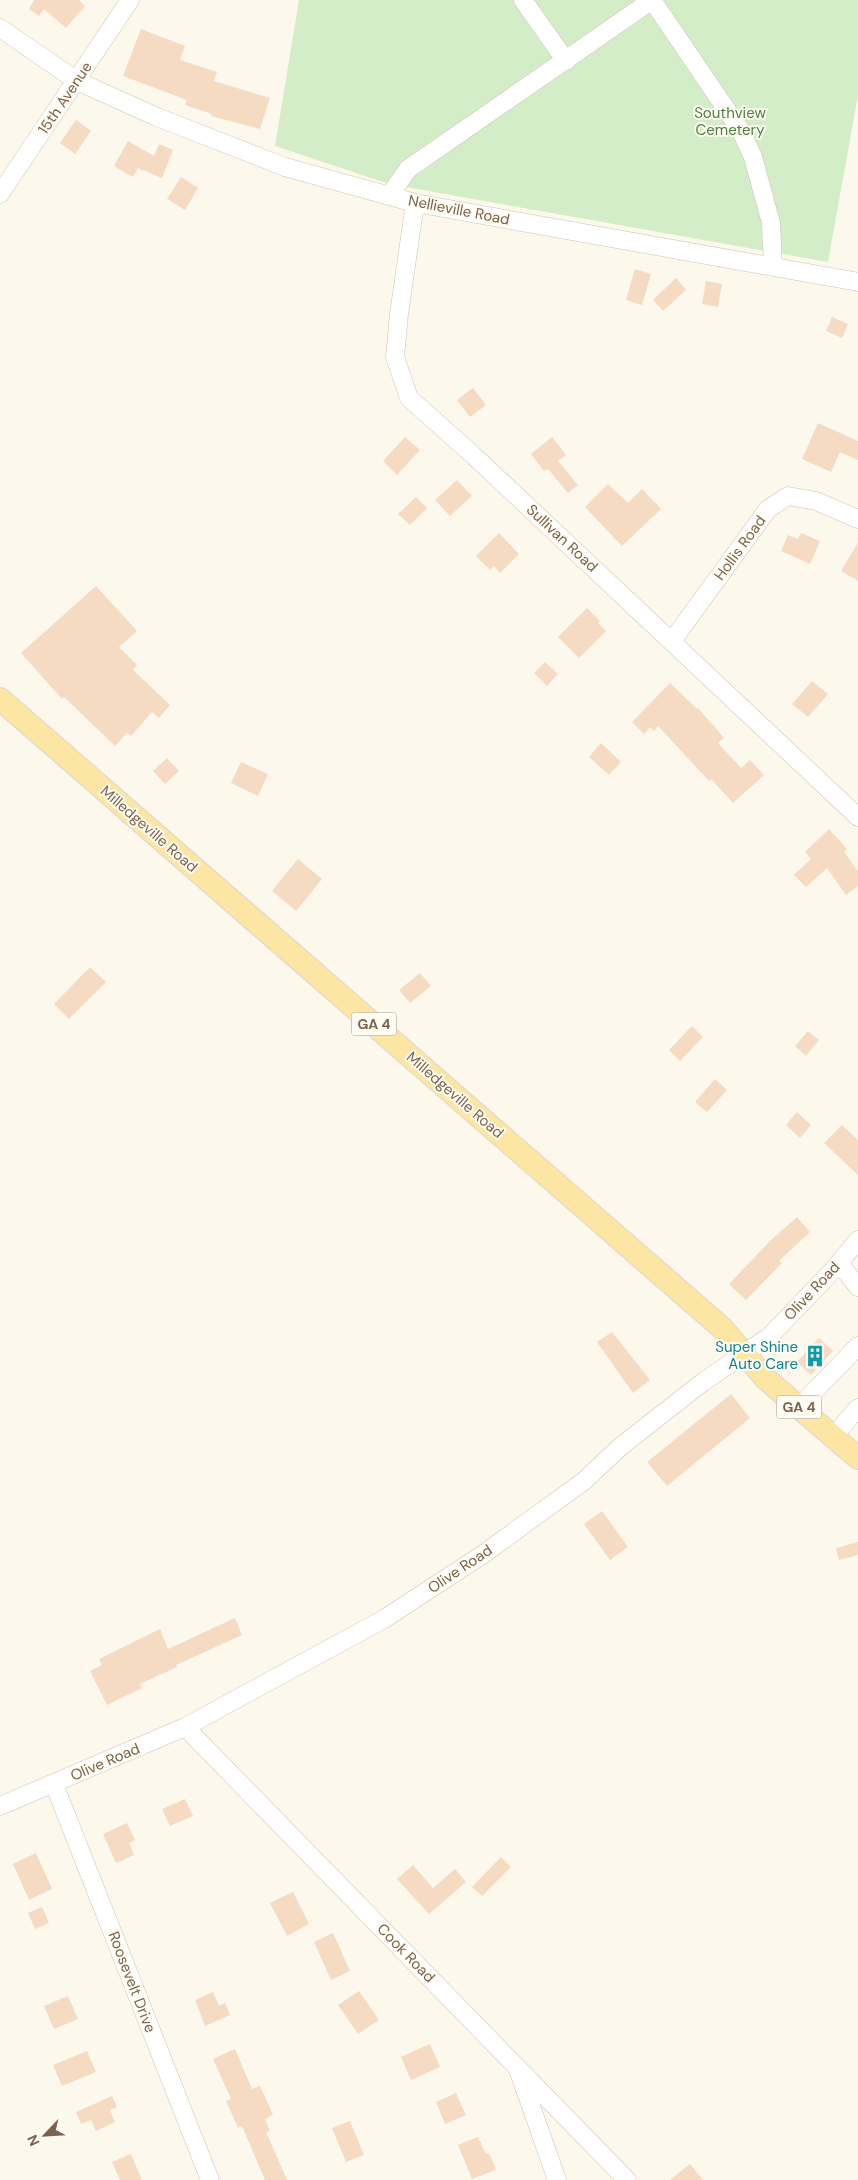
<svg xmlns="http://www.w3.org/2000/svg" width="858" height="2180" viewBox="0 0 858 2180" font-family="'DM Sans',sans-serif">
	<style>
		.green { fill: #d3edc8 }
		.building { fill: #f4dbc2 }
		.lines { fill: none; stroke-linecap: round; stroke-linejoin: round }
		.minor-casing { stroke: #d1c2af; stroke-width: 19 }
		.major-casing { stroke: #ddd6d0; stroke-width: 24 }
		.minor { stroke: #fff; stroke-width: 18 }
		.major { stroke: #fde5a3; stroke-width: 22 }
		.labels { text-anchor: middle; stroke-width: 4; stroke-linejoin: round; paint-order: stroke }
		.shield { fill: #fffcf3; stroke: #a3907e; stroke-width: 1 }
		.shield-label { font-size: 14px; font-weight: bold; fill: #7b624c }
		.street-label { font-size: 15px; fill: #7b624c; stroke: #fffcf3 }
		.park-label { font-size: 15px; fill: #4e8143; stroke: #fffcf3 }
		.culture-label { font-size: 15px; fill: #0d838f; stroke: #fffcf3; text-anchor: end }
	</style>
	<rect width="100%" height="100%" fill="#fdf8ec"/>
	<path class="green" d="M299,0h559v95l-30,167 -439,-78 -114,-38z"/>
	<path class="building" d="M34,0h45l6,6 -19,22 -22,-19 -5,7 -10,-7z
		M141,29l44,17 -5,14 37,12 -3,9 56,17 -10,31 -49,-13 1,-2 -27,-9 2,-5 -64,-24z
		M76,120l15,11 -16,23 -15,-11z
		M128,141l26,15 5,-12 14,6 -11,28 -24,-10 -5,9 -19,-11z
		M181,177l17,11 -13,22 -18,-11z
		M635,269l16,5 -9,31 -16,-5z
		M676,278l10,12 -23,21 -10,-11z
		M706,281l16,3 -4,23 -16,-3z
		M832,317l16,7 -6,14 -16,-7z
		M473,388l13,17 -16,12 -13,-17z
		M818,423l40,18v19l-18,-8 -9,20 -29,-13z
		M405,437l15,13 -23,25 -14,-14z
		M552,437l14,18 -8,6 20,24 -10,8 -20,-24 -4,2 -13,-17z
		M457,480l15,16 -22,20 -15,-16z
		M608,484l20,19 14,-14 19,20 -39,37 -37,-39z
		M416,497l11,11 -17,17 -12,-11z
		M499,533l20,21 -19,19 -6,-7 -4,4 -14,-14z
		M801,533l19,8 -10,23 -29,-13 7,-16 10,4z
		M858,543v38l-17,-10z
		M96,586l41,45 -18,16 18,18 -4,5 37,35 -11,13 -7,-6 -21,24 -4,-3 -12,13 -51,-49 -2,2 -41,-46z
		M587,608l13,13 -2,2 8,8 -27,27 -21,-21z
		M545,662l13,12 -11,12 -13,-13z
		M812,681l16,13 -20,23 -16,-13z
		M670,683l27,26 1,-1 26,30 -6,5 23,25 9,-8 14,15 -31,28 -22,-24 -2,2 -51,-55 -4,5 -4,-4 -6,7 -12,-12z
		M601,743l20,19 -12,13 -20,-18z
		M167,758l12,13 -14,13 -12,-13z
		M241,762l27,12 -10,22 -27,-13z
		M829,829l18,20 -3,3 14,19v15l-12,9 -19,-27 -21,19 -12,-12 17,-16 -6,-7z
		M298,859l24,20 -26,32 -24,-20z
		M90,967l16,15 -37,37 -15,-15z
		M420,973l11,13 -21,17 -11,-13z
		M692,1026l11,11 -23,24 -11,-11z
		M808,1031l11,9 -13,16 -11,-10z
		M715,1079l12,11 -20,22 -12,-10z
		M797,1112l14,13 -11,13 -14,-13z
		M842,1125l16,15v35l-34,-32z
		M797,1217l13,15 -31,29 3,2 -36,37 -17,-16 41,-43z
		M612,1332l38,48 -17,13 -36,-51z
		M819,1338l14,13 -22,24 -14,-13z
		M731,1394l19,24 -83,68 -20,-24z
		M602,1511l26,36 -18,13 -26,-36z
		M858,1542v13l-19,5 -3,-12z
		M235,1618l7,17 -66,30 1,2 -37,17 2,4 -35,17 -17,-34 12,-6 -3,-6 61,-30 8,20z
		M185,1799l8,17 -23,10 -8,-17z
		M127,1823l8,17 -6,3 5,12 -18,8 -13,-29z
		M36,1853l16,36 -23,11 -16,-36z
		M501,1857l10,10 -29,29 -10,-9z
		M413,1865l20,23 22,-19 11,13 -37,32 -32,-35z
		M293,1892l16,32 -22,12 -17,-33z
		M42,1907l7,16 -14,6 -7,-16z
		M333,1933l17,38 -19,9 -17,-38z
		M359,1991l20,29 -21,14 -20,-29z
		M213,1992l6,14 6,-3 5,12 -25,11 -10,-26z
		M68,1996l10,23 -24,10 -10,-23z
		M430,2044l10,23 -29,13 -10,-23z
		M235,2049l17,40 8,-3 13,29 -8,4 5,12 -4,1 21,48h-22l-23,-54 -4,2 -12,-27 5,-2 -18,-40z
		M87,2051l9,21 -34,14 -9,-21z
		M456,2093l10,22 -21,9 -9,-22z
		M112,2096l5,11 -7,3 5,12 -19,9 -5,-11 -10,4 -5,-12z
		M350,2121l14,34 -18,7 -14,-34z
		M478,2137l8,17 3,-1 7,17 -24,9 -14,-34z
		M131,2154l11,26h-22l-8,-18z
		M690,2164l13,16h-33z"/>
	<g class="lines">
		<g class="minor-casing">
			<path id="minor" d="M523,0l43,61
				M652,0l89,131 12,26 18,66 2,44
				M0,28l77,53 80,36 128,50 130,36 443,79
				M0,194l130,-194
				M389,196l19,-27 244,-169
				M415,203l-16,111 -4,43 14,41 64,57 385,362
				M672,641l96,-132 20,-13 28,5 42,18
				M839,1263l19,24
				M799,1407l59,-61
				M833,1437l25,-29
				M185,1727l442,453
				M54,1784l156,396
				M0,1806l185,-79 199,-108 98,-64 102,-74 36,-34 83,-65 67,-46 64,-67 24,-29
				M519,2072l38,108"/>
		</g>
		<g class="major-casing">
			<path id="major" d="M0,699l722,629 44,51 92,79"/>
		</g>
		<use href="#minor" class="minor"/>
		<use href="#major" class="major"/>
	</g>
	<defs>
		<g id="building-bare" transform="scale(1.725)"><path d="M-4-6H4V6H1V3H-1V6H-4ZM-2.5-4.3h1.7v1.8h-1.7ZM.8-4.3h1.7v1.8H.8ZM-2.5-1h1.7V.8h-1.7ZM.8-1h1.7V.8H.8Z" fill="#0f9aa8" stroke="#fffcf3" stroke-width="2.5" paint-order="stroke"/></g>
	</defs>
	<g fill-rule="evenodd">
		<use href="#building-bare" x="815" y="1356"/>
	</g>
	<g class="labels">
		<g class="shield">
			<rect x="351.5" y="1012.5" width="45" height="23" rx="4"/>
			<rect x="776.5" y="1395.5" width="45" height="23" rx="4"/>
		</g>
		<g class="shield-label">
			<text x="374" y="1029">GA 4</text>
			<text x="799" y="1412">GA 4</text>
		</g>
		<g class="street-label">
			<text transform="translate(65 98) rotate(-56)" y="5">15th Avenue</text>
			<text transform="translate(459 210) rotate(11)" y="5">Nellieville Road</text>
			<text transform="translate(562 538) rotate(43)" y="5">Sullivan Road</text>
			<text transform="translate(740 548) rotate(-54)" y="5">Hollis Road</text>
			<text transform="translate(149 829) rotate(41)" y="5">Milledgeville Road</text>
			<text transform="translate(455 1095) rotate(41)" y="5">Milledgeville Road</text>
			<text transform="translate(812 1291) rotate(-47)" y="5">Olive Road</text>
			<text transform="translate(460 1569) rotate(-34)" y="5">Olive Road</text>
			<text transform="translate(105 1762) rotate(-23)" y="5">Olive Road</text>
			<text transform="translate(406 1953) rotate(46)" y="5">Cook Road</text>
			<text transform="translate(132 1982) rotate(69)" y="5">Roosevelt Drive</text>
		</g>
		<g class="park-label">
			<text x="730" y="118">Southview<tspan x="730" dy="17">Cemetery</tspan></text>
		</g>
		<g class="culture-label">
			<text x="798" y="1352">Super Shine<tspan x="798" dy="17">Auto Care</tspan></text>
		</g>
	</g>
	<g transform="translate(45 2135) rotate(245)" stroke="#fffcf3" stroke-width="4" paint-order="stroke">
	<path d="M0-4L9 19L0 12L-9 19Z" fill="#7b624c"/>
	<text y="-8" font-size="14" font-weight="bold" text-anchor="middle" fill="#7b624c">N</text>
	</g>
</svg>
